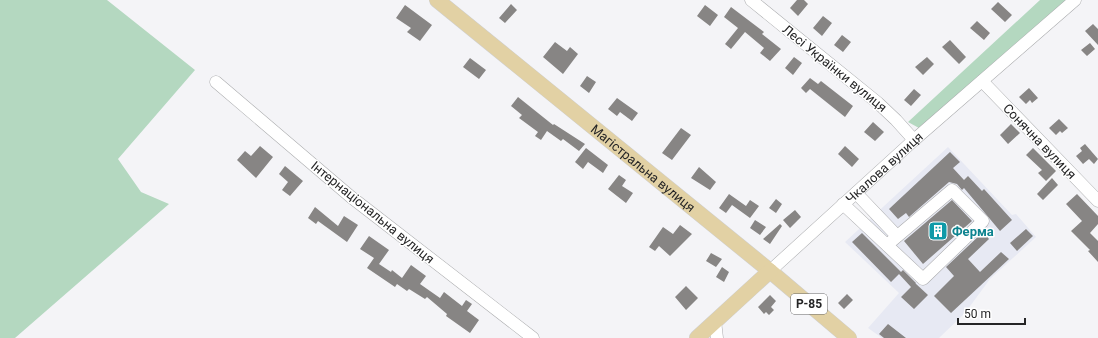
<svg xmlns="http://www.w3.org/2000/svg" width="1098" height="338" viewBox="0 0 1098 338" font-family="Roboto,sans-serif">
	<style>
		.built { fill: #e7e9f3 }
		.green { fill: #b4d8c0 }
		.building { fill: #878584 }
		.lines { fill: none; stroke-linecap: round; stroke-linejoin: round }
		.minor-casing { stroke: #aaabad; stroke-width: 13 }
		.major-casing { stroke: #cfcfcf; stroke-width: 16 }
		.minor { stroke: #fff; stroke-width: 12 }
		.major { stroke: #e2d1a4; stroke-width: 15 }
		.labels { text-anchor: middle; stroke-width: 3; stroke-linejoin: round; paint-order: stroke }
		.shield { fill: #fff; stroke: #666667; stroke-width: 1 }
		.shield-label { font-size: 12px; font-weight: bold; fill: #252526 }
		.street-label { font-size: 13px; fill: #252526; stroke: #fff }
		.culture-label { font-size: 13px; font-weight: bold; fill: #0d838f; stroke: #fff; text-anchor: start }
	</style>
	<rect width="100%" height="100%" fill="#f4f4f7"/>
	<path class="built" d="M948,147l64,68 4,-1 20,23 -46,42 -25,34 -26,25h-57l-14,-10 31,-35 -54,-51z"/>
	<path class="green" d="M0,0h107l88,70 -77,89 23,33 28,12 -154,134h-15z
		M1040,0h28l-149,128 -11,-6z"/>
	<path class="building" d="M797,0h7l4,4 -10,12 -8,-8z
		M998,2l14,13 -7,7 -14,-13z
		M511,4l6,6 -12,13 -6,-5z
		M405,5l27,20 -12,16 -13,-9 4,-4 -15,-10z
		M705,5l13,10 -8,11 -13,-10z
		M731,7l33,25 -2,2 19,15 -11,12 -10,-8 4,-5 -19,-16 -14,17 -6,-5 13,-16 -14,-11z
		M823,16l9,7 -10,13 -9,-8z
		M977,21l13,12 -6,7 -14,-12z
		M1093,24l5,5v16l-13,-14z
		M842,35l9,7 -8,10 -9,-7z
		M950,40l16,17 -7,7 -17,-17z
		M555,42l12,9 3,-4 8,7 -15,20 -20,-17z
		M1090,43l5,6 -8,7 -6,-6z
		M794,57l8,6 -9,12 -8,-7z
		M927,57l7,7 -11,11 -8,-8z
		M470,58l16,12 -7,9 -16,-12z
		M587,76l9,6 -7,11 -9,-7z
		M810,78l8,6 3,-3 32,25 -8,11 -35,-28 -4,4 -5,-5z
		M1029,88l9,10 -6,5 -2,-3 -4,4 -7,-7z
		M914,89l7,6 -10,11 -7,-6z
		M518,97l35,28 1,-1 31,20 -6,7 -16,-12 -2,2 -14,-10 -6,9 -6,-4 3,-4 -19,-14 3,-3 -11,-9z
		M617,98l21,15 -6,8 -12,-9 -3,4 -9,-7z
		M1059,119l9,9 -6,5 -2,-2 -4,4 -7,-7z
		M873,122l11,10 -9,9 -11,-9z
		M1011,124l9,9 -12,11 -8,-9z
		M681,128l10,7 -19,25 -10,-7z
		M1085,144l13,15 -4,5 -5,-5 -6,5 -7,-8 6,-5 -2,-3z
		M260,146l13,11 -17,21 -19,-18 8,-9 6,5z
		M845,146l14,13 -7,8 -14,-13z
		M586,148l22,17 -5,8 -15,-11 -5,7 -8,-7z
		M1033,148l23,23 -10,10 -8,-8 4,-3 -16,-15z
		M950,152l10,10 -7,6 11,12 4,-4 14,15 2,-2 28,31 -12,11 -36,-43 -2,2 -5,-6 -8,-2 -40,35 -3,-4 -8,6 -9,-10z
		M285,166l18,15 -13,15 -8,-6 6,-8 -9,-8z
		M699,167l17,15 -6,8 -19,-12z
		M619,175l7,5 -4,6 11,7 -7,10 -18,-14z
		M1052,178l6,7 -15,15 -6,-6z
		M729,194l17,12 4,-6 9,6 -9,12 -18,-13 -6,8 -7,-5z
		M1077,194l21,22v8l-8,9 8,8v21l-10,-11 2,-1 -19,-19 11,-10 -16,-17z
		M776,199l6,5 -6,9 -7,-5z
		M952,200l20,21 -49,43 -19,-23z
		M315,207l23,19 6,-10 14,9 -11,17 -29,-21 -2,3 -8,-6z
		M795,210l6,7 -11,11 -7,-8z
		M755,220l11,7 -6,8 -10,-7z
		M780,224l2,2 -12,18 -7,-5z
		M680,225l12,9 -22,22 -11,-10 -4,5 -6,-4 14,-20 10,7z
		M1026,229l7,7 -16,15 -7,-8z
		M983,232l6,7 -21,20 12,13 21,-20 8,7 -58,54 -17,-17 20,-20 -8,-9z
		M862,233l39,39 -10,10 -39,-40z
		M369,236l20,14 -10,14 12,8 1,-2 10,8 9,-13 15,11 -6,8 20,14 4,-6 18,14 4,-6 6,4 -5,7 12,9 -9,13 -24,-17 1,-2 -20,-17 -2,2 -16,-10 -2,2 -10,-7 -2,3 -28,-19 7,-10 -14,-9z
		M711,253l11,6 -6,8 -10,-6z
		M722,267l7,5 -5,10 -8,-5z
		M903,270l13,13 -5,4 -12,-13z
		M915,283l13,12 -14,14 -13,-12z
		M686,286l12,12 -12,12 -11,-13z
		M847,294l6,6 -9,9 -6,-6z
		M770,295l6,6 -5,6 3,3 -5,5 -3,-3 -2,2 -6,-7z
		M888,324l18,14h-22l-5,-4z"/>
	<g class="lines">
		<g class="minor-casing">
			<g id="minor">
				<path d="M751,0l127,103 18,17 18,20"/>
				<path d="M982,81l116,120"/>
				<path d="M216,82l135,115 182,141"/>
				<path d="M856,193l41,43"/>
				<path d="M843,204l80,75 60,-58 -31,-31 -65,55"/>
				<path id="s1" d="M770,271l144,-131 161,-140"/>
				<path d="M715,321l2,17"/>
			</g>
		</g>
		<g class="major-casing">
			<g id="major">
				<path id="s2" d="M437,0l333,271 79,67"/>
				<path d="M697,338l73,-67"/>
			</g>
		</g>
		<use href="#minor" class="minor"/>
		<use href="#major" class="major"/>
	</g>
	<defs>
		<g id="building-square" transform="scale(1)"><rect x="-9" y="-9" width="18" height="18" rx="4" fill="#0f9aa8" stroke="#fff"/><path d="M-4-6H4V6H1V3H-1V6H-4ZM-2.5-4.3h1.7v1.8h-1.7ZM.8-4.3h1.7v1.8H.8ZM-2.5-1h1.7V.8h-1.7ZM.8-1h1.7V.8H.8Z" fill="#fff"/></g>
	</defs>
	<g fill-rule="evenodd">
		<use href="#building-square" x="938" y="231"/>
	</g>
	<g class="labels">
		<rect class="shield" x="791" y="294" width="36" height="20" rx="3"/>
		<g class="shield-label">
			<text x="809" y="308">Р-85</text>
		</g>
		<g class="street-label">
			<text transform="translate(835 68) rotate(39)" y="5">Лесі Українки вулиця</text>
			<text transform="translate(1040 141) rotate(46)" y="5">Сонячна вулиця</text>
			<text dy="5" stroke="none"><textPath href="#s1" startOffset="154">Чкалова вулиця</textPath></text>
			<text dy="5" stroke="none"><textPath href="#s2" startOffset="266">Магістральна вулиця</textPath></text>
			<text transform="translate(373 212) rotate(39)" y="5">Інтернаціональна вулиця</text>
		</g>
		<g class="culture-label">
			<text x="952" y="236">Ферма</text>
		</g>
	</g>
	<path d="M958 318v6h67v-6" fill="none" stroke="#252526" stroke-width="2"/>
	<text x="964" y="318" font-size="12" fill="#252526" stroke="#ffffff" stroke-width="3" paint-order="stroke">50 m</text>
</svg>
